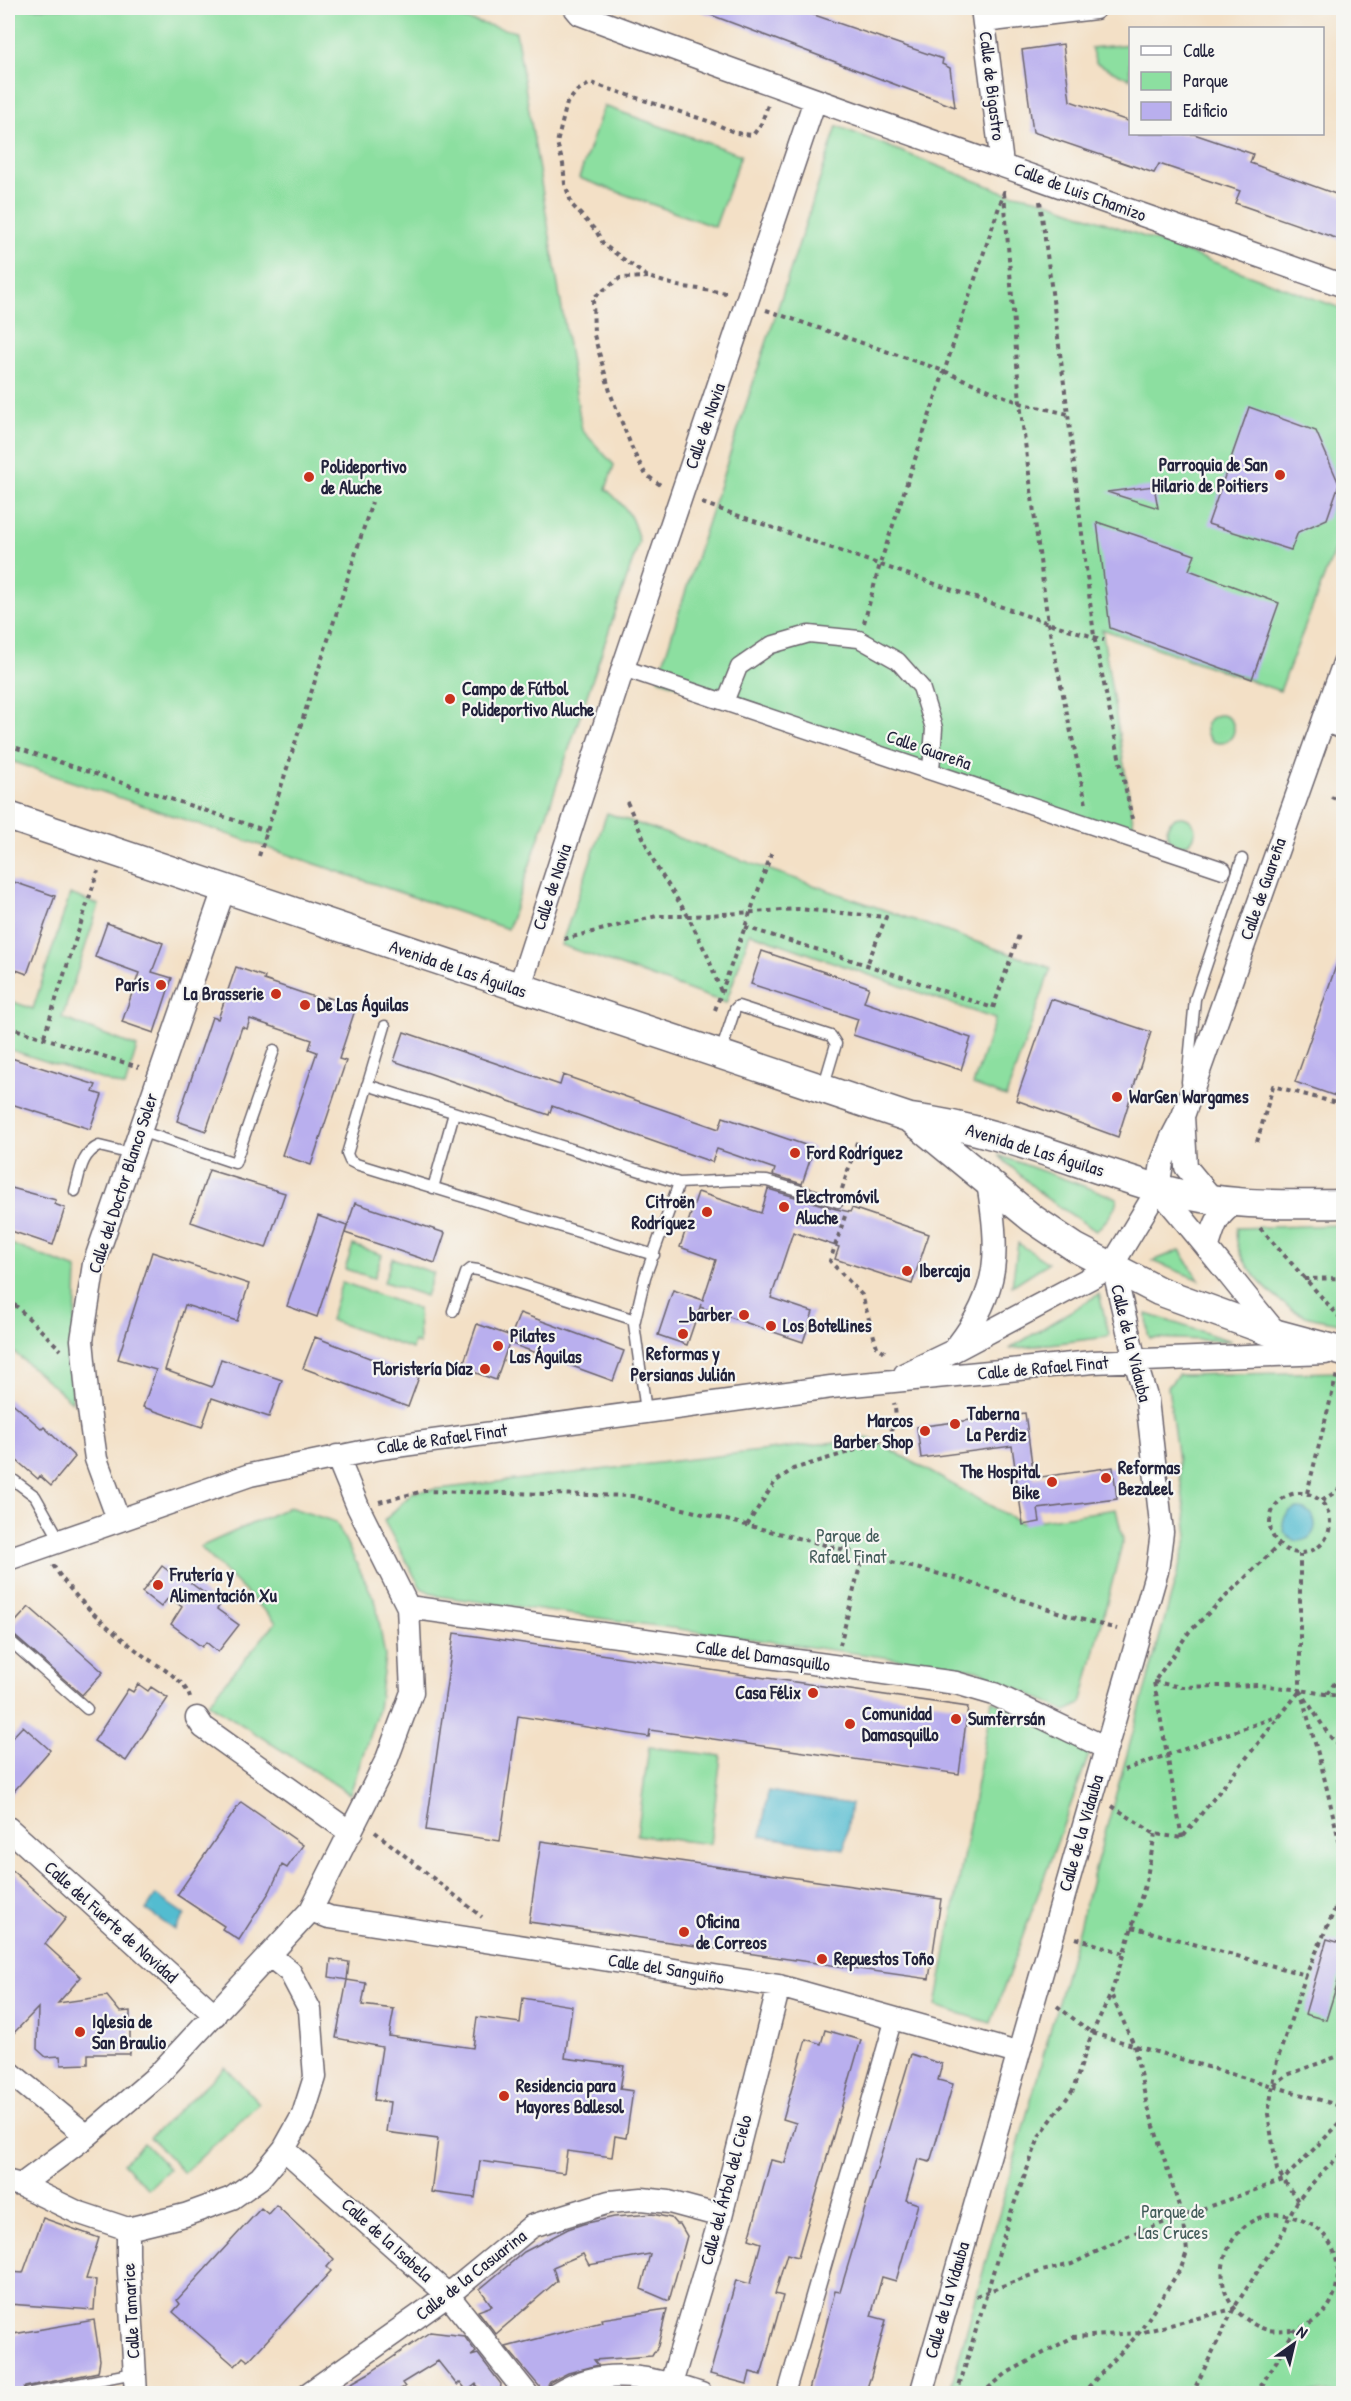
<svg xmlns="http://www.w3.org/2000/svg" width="1351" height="2401" viewBox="0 0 1351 2401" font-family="'Patrick Hand',sans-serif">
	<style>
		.green { fill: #8cdfa0; stroke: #57806e; stroke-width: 1.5 }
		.water { fill: #53bcd0; stroke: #3a6f86; stroke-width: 1.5 }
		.building { fill: #b9afee }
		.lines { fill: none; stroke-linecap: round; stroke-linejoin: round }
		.service-casing { stroke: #6b646c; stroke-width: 13 }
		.pedestrian-casing { stroke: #6b646c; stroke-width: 19 }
		.minor-casing { stroke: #6b646c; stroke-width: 25 }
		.tertiary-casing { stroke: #6b646c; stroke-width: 31 }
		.path { stroke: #6b646c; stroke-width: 4; stroke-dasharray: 4.5 4.5; stroke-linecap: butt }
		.service { stroke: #fff; stroke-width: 10 }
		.pedestrian { stroke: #fff; stroke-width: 16 }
		.minor { stroke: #fff; stroke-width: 22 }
		.tertiary { stroke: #fff; stroke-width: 28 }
		.poi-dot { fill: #c8321e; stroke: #f6f6f2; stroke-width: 2 }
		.labels { text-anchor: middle; stroke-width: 4.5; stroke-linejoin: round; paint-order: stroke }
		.street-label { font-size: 18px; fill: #22223b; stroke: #f6f6f2 }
		.poi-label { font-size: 18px; font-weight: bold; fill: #22223b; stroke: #f6f6f2; text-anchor: start }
		.park-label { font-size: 18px; fill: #425b59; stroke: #f6f6f2 }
	</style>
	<rect width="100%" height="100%" fill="#f6f6f2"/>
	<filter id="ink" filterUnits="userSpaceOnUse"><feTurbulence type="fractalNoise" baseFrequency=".0167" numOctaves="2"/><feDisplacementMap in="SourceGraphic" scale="12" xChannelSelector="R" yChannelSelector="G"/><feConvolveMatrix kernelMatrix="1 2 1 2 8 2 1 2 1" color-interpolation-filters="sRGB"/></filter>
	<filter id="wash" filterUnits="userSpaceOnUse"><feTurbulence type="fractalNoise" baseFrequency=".008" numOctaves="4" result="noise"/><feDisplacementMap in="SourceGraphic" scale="24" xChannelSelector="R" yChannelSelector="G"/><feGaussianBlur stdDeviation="1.35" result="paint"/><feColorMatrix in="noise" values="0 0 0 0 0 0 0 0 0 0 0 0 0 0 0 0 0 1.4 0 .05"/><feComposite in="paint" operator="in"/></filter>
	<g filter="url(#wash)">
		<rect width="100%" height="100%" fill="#f3e0c6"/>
		<path class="green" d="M8,8h413l95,24 66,398 32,35 -8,24c20,18 27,26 33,53l-131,387 -500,-169z
			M1130,44v35l-34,-16 -5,-15z
			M604,106l137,49 -26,72 -136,-49z
			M837,126l167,66 36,7 303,110v219l-63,163 -178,-62 34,211 -478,-161c57,-185 120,-368 179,-553z
			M1206 729a14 14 0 1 1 28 0a14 14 0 1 1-28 0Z
			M607,813l444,155 -45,129 -33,-12 22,-66 -245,-86 -24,70 -165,-58z
			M1167 831a14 14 0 1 1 28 0a14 14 0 1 1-28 0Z
			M70,894l29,11 -37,113 75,29 -12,40 -117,-38v-49l25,9z
			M998,1155l119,43c-1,13 -12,24 -21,33l-50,-33z
			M1343,1225v99c-12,-3 -25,-4 -37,-8 -28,-10 -76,-56 -69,-88z
			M8,1243l69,26 -5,133 -64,-55z
			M1018,1243l30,20 -36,23z
			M353,1245l29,10 -8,23 -29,-9z
			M1180,1250l19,30 -46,-19z
			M392,1258l42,15 -8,23 -42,-14z
			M342,1282l76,27 1,35 -5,-2 -2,7 -82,-29z
			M1099,1294l10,40 -2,3 -98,12z
			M1147,1314l84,27 -81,-3 -2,-4z
			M1343,1372v1021l-394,1 239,-859 -20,-148 10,-12z
			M870,1438l151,85 95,-14 7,31 -42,164 -15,7 -88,-41 -540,-74 -17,-8 -37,-67 29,-29z
			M289,1507l47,15 40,81 9,54 -7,52 -28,85 -142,-91 68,-81 -76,-75z
			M992,1700l99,49 -100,274 -55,-17z
			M649,1747l72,9 -11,88 -73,-9z
			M225,2067l34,36 -75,70 -34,-36z
			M144,2143l25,26 -21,20 -25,-26z"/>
		<path class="water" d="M1283 1525a16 16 0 1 1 32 0a16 16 0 1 1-32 0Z
			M768,1791l83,13 -7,45 -83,-13z
			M156,1895l29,20 -10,15 -29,-20z"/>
		<g id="blocks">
			<path class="building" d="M696,8h98l149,51 -1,5 8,4 5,39 -260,-98z
				M1063,44l7,57 61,21v12h63l59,20 -3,9 94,34v44l-109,-38 5,-12 -81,-27 -5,9 -121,-41 -11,-82z
				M1249,407l67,24 23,53 -12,35 -29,13 -7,18 -83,-26z
				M1154,486l4,22 -51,-16z
				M1097,522l98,33 -6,15 90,33 -27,76 -142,-51z
				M8,880l47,16 -28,78 -19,-7z
				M107,923l56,20 -11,29 20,6 -18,55 -32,-11 17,-49 -44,-16z
				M762,951l107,36 -5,15 107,36 -10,32 -108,-35 5,-16 -107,-35z
				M1341,952h3v147l-49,-17z
				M236,967l29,10 -1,3 62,21 1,-4 29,10 -17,52 7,2 -35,104 -29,-10 35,-103 -8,-3 3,-9 -62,-21 -3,10 -5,-2 -36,104 -29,-10 35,-104 6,2z
				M1051,999l100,33 -33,105 -102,-37z
				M404,1032l156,53 3,-10 156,54 4,-12 91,31 -12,36 -29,-9 2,-6 -58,-20 -5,13 -160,-56 -3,9 -155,-54z
				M8,1057l88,28 -3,7 9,3 -12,34 -82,-26z
				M209,1170l76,23 -19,55 -75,-26z
				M8,1187l48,13 -2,4 11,4 -12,37 -45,-15z
				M768,1189l68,20 14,3 2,-4 77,26 -17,50 -77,-25 4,-12 -46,-15 -22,66 42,14 -10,30 -103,-35 1,-3 -14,41 -29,-10 15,-45 30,10 13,-40 -36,-13 18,-55 63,21z
				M355,1203l90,30 -10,30 -90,-30z
				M318,1216l29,10 -30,91 -30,-11z
				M152,1252l97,32 -12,37 -52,-16 -20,65 47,17 9,-28 61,21 -13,37 -57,-19 -10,29 -59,-20 13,-37 -38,-11z
				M520,1313l104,38 -11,30 -104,-38 -13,37 -34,-12 15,-44 34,12z
				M315,1337l104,40 -11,30 -105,-39z
				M8,1399l34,30 2,-2 31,30 -24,29 -11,-10 -2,3 -30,-26z
				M1025,1413l9,65 79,-11 4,32 -79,10 2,13 -17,3 -11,-79 -91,12 -4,-31z
				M162,1566l20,15 2,-3 36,27 -3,4 22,16 -21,27 -12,-10 -4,5 -31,-23 11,-17 -13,-10 -8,10 -19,-15z
				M29,1607l74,65 -21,23 -74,-65z
				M454,1633l514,74 -9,67 -309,-44 -1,7 -131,-21 -18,125 -74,-11z
				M138,1684l10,7 3,-4 17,11 -42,63 -32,-20 34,-52 5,3z
				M23,1726l27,24 -42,48v-56z
				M241,1802l62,43 -16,23 -5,-3 -12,26 -31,49 -17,-11 2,-3 -47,-31z
				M541,1841l400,58 -12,80 -400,-57z
				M8,1867l58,51 -21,26 36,33 -23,26 49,-7 13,16 10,-1v43h-42v10l-27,1 -1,-9 -14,1 -9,-8 1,-41 -30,31z
				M1327,1939l17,5v18l-18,58 -21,-6z
				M331,1959l18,3 -2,18 -18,-3z
				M347,1980l19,3 -4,22 32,4 -5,27 84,12 4,-31 43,6 3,-25 49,8 -7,52 59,8 -4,23 13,2 -7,47 -11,-2 -3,21 -45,-6 -3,22 -84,-12 -5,37 -44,-6 7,-53 -52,-7 4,-30 -16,-2 8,-53 -46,-9z
				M825,2030l36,10 -63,217 -11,-3 -12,40 8,2 -22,79 -11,-3 -3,12 -37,-10 26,-94 14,4 11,-41 -12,-4 22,-79 14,3 11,-40 -13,-4 23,-80 15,5z
				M911,2054l31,10 -4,16 15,4 -23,78 -12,-3 -12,41 12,4 -22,77 -14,-4 -11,39 15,4 -15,56 -6,18h-57l27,-103 5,1z
				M276,2205l58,54 -7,8 4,4 -83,90 -5,-4 -8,9 -62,-54 7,-8 -3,-4 84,-92 7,6z
				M652,2214l19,4 5,6h4l7,12 -18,65 -28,-12 9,-35 -61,11 -6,-11 -30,13 4,14 -61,53 -18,-23 14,-5 -12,-17 44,-37 44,-23 15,-5 31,-7z
				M43,2218l56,20 -13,41 10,1 -2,30 -86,-6 2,-32 13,1z
				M667,2309l-9,37 -6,10 -58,4 4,5 -30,8 -18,9 -6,10 -38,-45 96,-25 -1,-3z
				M94,2320l6,40 -2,12 -73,15 -6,7h-11v-59z
				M430,2332l34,4 12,16 -5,4 7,-2 23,30 -1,10h-17l-7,-10 -9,7 -7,-9 -3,3 -19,-24 -36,22 3,4 -15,7h-58l39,-22z"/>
		</g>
	</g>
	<g filter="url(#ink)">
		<use href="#blocks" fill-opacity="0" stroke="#6b646c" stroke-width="1.5"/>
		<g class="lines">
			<g class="service-casing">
				<path id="service" d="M385,1026l-38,128 3,7 6,3 298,91
					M721,1052l14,-43 3,-3 93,30 5,8 -13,44
					M1187,1082l8,-83 47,-140
					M367,1085l312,98 58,-3 30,1 71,21
					M140,1131l95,32 39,-113
					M433,1188l21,-75
					M75,1191c5,-18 6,-37 24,-45l33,8
					M453,1311l13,-38 5,-4 7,1 157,50
					M646,1411l-12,-87 11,-47 34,-94
					M8,1476l27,20 25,44
					M8,1639l79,70
					M26,2394l108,-21"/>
			</g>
			<g class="pedestrian-casing">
				<path id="pedestrian" d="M623,668l600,202
					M725,702l14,-35 32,-22 38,-11 50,5 39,22 23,26 13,41 -3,43
					M1322,723l22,8
					M786,2394l108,-376"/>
			</g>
			<g class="minor-casing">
				<path id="minor" d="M575,8l5,6c253,95 509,181 764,272
					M982,8l20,156
					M984,21l111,-13
					M519,989l104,-321 192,-568
					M1183,1116l3,51 28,34
					M1158,1189c41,47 79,97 119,145
					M1208,1246c7,-21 7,-29 27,-43
					M1111,1267l47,-78 4,-26 9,-24 12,-23 161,-453
					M957,1346c44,-56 42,-96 31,-163
					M905,1374l48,-23 158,-84
					M118,1519l-22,-60 -8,-56 -6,-63 12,-76 130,-375
					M8,1559l242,-84 131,-27 450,-61 262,-25 232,-9
					M408,1607l548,76 38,11 112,54
					M197,1718l6,9 148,106
					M8,1828l207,187
					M311,1910l18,7 450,69 238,67
					M8,2071l79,65
					M284,2149l164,146 79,99
					M9,2182l12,3 56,27 51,17 57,-14 47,-17 28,-20 24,-29 19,-34 12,-38 -5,-67 -20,-38 -21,-17
					M21,2185l66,-49 71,-61 153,-165 76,-151 25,-67 -4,-85 -50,-100 -21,-51
					M128,2229v26l8,139
					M308,2394l140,-99 84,-69 77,-24 33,-3 27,3 52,14
					M557,2394c47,-30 95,-16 144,0
					M668,2394l53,-178 58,-230
					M921,2394l218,-760 18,-63 5,-39 -15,-132 -12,-39 -19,-82 -5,-12"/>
			</g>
			<g class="tertiary-casing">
				<path id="tertiary" d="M8,816l902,302c85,10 165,46 247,70 63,18 122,17 187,16
					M910,1118l123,101 43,29 83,43 118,43 67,18"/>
			</g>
			<path class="path" d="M1004,193l16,210 28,220 38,181
				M1040,201l28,213 26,222 38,183
				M648,277l-28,1 -27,20 1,37 17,60 23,58 12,22 16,11
				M726,293l-48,-7 -30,-9 -44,-32 -8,-14 -24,-26 -7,-21 -2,-20 -6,-21 10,-40 10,-12 14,-8 120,39 25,11 17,2 8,-11 7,-19
				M766,310l178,61 76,32 48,11
				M702,503l346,120 56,17
				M864,623l16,-59 124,-372h4
				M8,745l259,86
				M1331,797l13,5
				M627,802l29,64 32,50 20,41 13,35
				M259,856l113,-354
				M745,927l122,38 126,43 26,-73
				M564,939l93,-23h37l104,-7 88,8 -19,48
				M715,1010l57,-158
				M8,1027l131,40
				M44,1036l54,-165
				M1257,1142l16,-56 71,19
				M842,1189l16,-50
				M845,1216l-15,45 32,34 15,52 11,7
				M1260,1228l82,92
				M1304,1279l40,-1
				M8,1298l53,52
				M1270 1523a30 30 0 1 1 60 0a30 30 0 1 1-60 0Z
				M1307,1493l30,-119
				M1322,1501l22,-15
				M379,1502l45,-11 208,5 323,82 118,39 44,12
				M747,1525l28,-43 18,-13 79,-24c20,-11 27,-20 22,-42
				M53,1565c21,34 55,63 87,88 16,13 44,24 50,45
				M840,1645l23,-91
				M1154,1682l28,5 78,-2 40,5v-136
				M1300,1690l21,74 21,89v40l-36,82
				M1327,1694l17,-24
				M1344,1697l-44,-7 28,44 16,18
				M1124,1770l155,-54
				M1112,1806l43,28 27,4 118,-147
				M375,1832l107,85
				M1182,1838l-28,-156 35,-50 90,-87
				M1132,1927l174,48 -29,86 -9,53 9,56 21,31
				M1076,1938l47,15
				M1057,2006l35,27 252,74
				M1274,2085l13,-10 57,-21
				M976,2296l66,-25 30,-7 60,-30 151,-54 61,-61
				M957,2394l53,-179 30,-80 33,-45 19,-57 19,-39 35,-112 9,-48
				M981,2394l26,-21 66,-36 66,-4 94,-24
				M1082,2394l57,-61 42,-65 6,-16 -3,-30 -38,-121 -12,-56 -23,-51
				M1192,2394l42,-86 51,-79c7,-31 37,-55 59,-78
				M1256,2394c9,-15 18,-29 27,-43 3,-6 7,-15 12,-20 2,-2 5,-2 8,-4 12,-5 24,-15 29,-27 9,-20 8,-43 -5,-61 -8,-12 -21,-18 -34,-22 -55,-18 -95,59 -53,97 8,7 18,14 28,16 9,1 18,0 27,0
				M1260,2394l4,-10"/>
			<use href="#service" class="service"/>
			<use href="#pedestrian" class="pedestrian"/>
			<use href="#minor" class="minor"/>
			<use href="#tertiary" class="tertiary"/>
		</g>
	</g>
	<g class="poi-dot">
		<circle cx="1280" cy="475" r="6"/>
		<circle cx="309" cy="477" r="6"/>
		<circle cx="450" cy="699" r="6"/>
		<circle cx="161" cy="985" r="6"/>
		<circle cx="276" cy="994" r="6"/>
		<circle cx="305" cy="1005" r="6"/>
		<circle cx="1117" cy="1097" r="6"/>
		<circle cx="795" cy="1153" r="6"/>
		<circle cx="784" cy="1207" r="6"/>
		<circle cx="707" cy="1212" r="6"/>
		<circle cx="907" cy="1271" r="6"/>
		<circle cx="744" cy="1315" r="6"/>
		<circle cx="771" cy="1326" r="6"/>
		<circle cx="683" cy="1334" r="6"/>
		<circle cx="498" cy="1346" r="6"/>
		<circle cx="485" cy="1369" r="6"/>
		<circle cx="955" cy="1424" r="6"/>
		<circle cx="925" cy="1431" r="6"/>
		<circle cx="1106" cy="1478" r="6"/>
		<circle cx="1052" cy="1482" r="6"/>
		<circle cx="158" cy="1585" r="6"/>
		<circle cx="813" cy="1693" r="6"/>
		<circle cx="956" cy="1719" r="6"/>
		<circle cx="850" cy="1724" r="6"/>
		<circle cx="684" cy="1932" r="6"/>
		<circle cx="822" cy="1959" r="6"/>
		<circle cx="80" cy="2032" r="6"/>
		<circle cx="504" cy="2096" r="6"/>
	</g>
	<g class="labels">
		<g class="street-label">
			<text transform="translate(992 86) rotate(83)" y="6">Calle de Bigastro</text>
			<text transform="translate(1080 192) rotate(20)" y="6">Calle de Luis Chamizo</text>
			<text transform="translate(705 426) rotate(-71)" y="6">Calle de Navia</text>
			<text transform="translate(929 750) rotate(19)" y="6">Calle Guareña</text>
			<text transform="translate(552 887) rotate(-72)" y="6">Calle de Navia</text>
			<text transform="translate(1263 889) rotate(-71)" y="6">Calle de Guareña</text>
			<text transform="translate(458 969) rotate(19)" y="6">Avenida de Las Águilas</text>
			<text transform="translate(1035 1150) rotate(17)" y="6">Avenida de Las Águilas</text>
			<text transform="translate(123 1183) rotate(-72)" y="6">Calle del Doctor Blanco Soler</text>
			<text transform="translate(1131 1343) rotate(76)" y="6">Calle de la Vidauba</text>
			<text transform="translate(1043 1368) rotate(-5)" y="6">Calle de Rafael Finat</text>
			<text transform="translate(442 1439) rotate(-8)" y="6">Calle de Rafael Finat</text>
			<text transform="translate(763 1656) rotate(8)" y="6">Calle del Damasquillo</text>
			<text transform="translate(1081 1833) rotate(-74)" y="6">Calle de la Vidauba</text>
			<text transform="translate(111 1922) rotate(42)" y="6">Calle del Fuerte de Navidad</text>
			<text transform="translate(666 1969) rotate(9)" y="6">Calle del Sanguiño</text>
			<text transform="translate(726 2190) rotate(-75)" y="6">Calle del Árbol del Cielo</text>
			<text transform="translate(387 2240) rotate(42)" y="6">Calle de la Isabela</text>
			<text transform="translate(471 2275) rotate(-38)" y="6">Calle de la Casuarina</text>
			<text transform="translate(947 2300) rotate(-74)" y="6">Calle de la Vidauba</text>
			<text transform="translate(131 2311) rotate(-93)" y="6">Calle Tamarice</text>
		</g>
		<g class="poi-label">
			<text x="1268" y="471" text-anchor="end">Parroquia de San<tspan x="1268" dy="21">Hilario de Poitiers</tspan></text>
			<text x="321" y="473">Polideportivo<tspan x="321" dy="21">de Aluche</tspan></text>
			<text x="462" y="695">Campo de Fútbol<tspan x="462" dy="21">Polideportivo Aluche</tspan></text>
			<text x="149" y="991" text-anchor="end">París</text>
			<text x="264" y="1000" text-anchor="end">La Brasserie</text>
			<text x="317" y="1011">De Las Águilas</text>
			<text x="1129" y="1103">WarGen Wargames</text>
			<text x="807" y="1159">Ford Rodríguez</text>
			<text x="796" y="1203">Electromóvil<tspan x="796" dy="21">Aluche</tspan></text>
			<text x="695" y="1208" text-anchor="end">Citroën<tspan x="695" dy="21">Rodríguez</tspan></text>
			<text x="919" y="1277">Ibercaja</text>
			<text x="732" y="1321" text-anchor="end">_barber</text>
			<text x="783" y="1332">Los Botellines</text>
			<text x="510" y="1342">Pilates<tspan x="510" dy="21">Las Águilas</tspan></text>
			<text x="683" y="1360" text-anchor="middle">Reformas y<tspan x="683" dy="21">Persianas Julián</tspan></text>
			<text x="473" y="1375" text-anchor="end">Floristería Díaz</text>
			<text x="967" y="1420">Taberna<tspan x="967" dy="21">La Perdiz</tspan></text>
			<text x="913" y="1427" text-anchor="end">Marcos<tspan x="913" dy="21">Barber Shop</tspan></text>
			<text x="1118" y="1474">Reformas<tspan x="1118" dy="21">Bezaleel</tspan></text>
			<text x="1040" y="1478" text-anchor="end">The Hospital<tspan x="1040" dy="21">Bike</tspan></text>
			<text x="170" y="1581">Frutería y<tspan x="170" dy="21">Alimentación Xu</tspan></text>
			<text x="801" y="1699" text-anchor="end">Casa Félix</text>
			<text x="862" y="1720">Comunidad<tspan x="862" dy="21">Damasquillo</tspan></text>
			<text x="968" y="1725">Sumferrsán</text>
			<text x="696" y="1928">Oficina<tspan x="696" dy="21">de Correos</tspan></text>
			<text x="834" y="1965">Repuestos Toño</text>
			<text x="92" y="2028">Iglesia de<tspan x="92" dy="21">San Braulio</tspan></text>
			<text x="516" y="2092">Residencia para<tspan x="516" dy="21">Mayores Ballesol</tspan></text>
		</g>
		<g class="park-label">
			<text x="848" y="1542">Parque de<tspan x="848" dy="21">Rafael Finat</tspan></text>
			<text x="1173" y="2218">Parque de<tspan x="1173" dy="21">Las Cruces</tspan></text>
		</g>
	</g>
	<rect width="1351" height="2401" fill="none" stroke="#f6f6f2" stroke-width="30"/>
	<rect x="1129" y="27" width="195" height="108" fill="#f6f6f2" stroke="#a1a1a9" stroke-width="1.5"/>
	<rect x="1141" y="46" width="30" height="9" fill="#ffffff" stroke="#a1a1a9" stroke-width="1.5"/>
	<text x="1183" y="57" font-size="18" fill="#22223b">Calle</text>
	<rect x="1141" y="72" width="30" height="18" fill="#8cdfa0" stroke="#a1a1a9" stroke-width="1.5"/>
	<text x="1183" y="87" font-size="18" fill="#22223b">Parque</text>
	<rect x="1141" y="102" width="30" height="18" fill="#b9afee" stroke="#a1a1a9" stroke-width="1.5"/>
	<text x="1183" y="117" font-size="18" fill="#22223b">Edificio</text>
	<g transform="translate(1294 2344) rotate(34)" stroke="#f6f6f2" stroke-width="4.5" paint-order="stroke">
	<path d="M0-4.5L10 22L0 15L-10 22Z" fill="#22223b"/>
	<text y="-9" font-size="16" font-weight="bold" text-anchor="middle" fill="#22223b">N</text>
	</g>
</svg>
